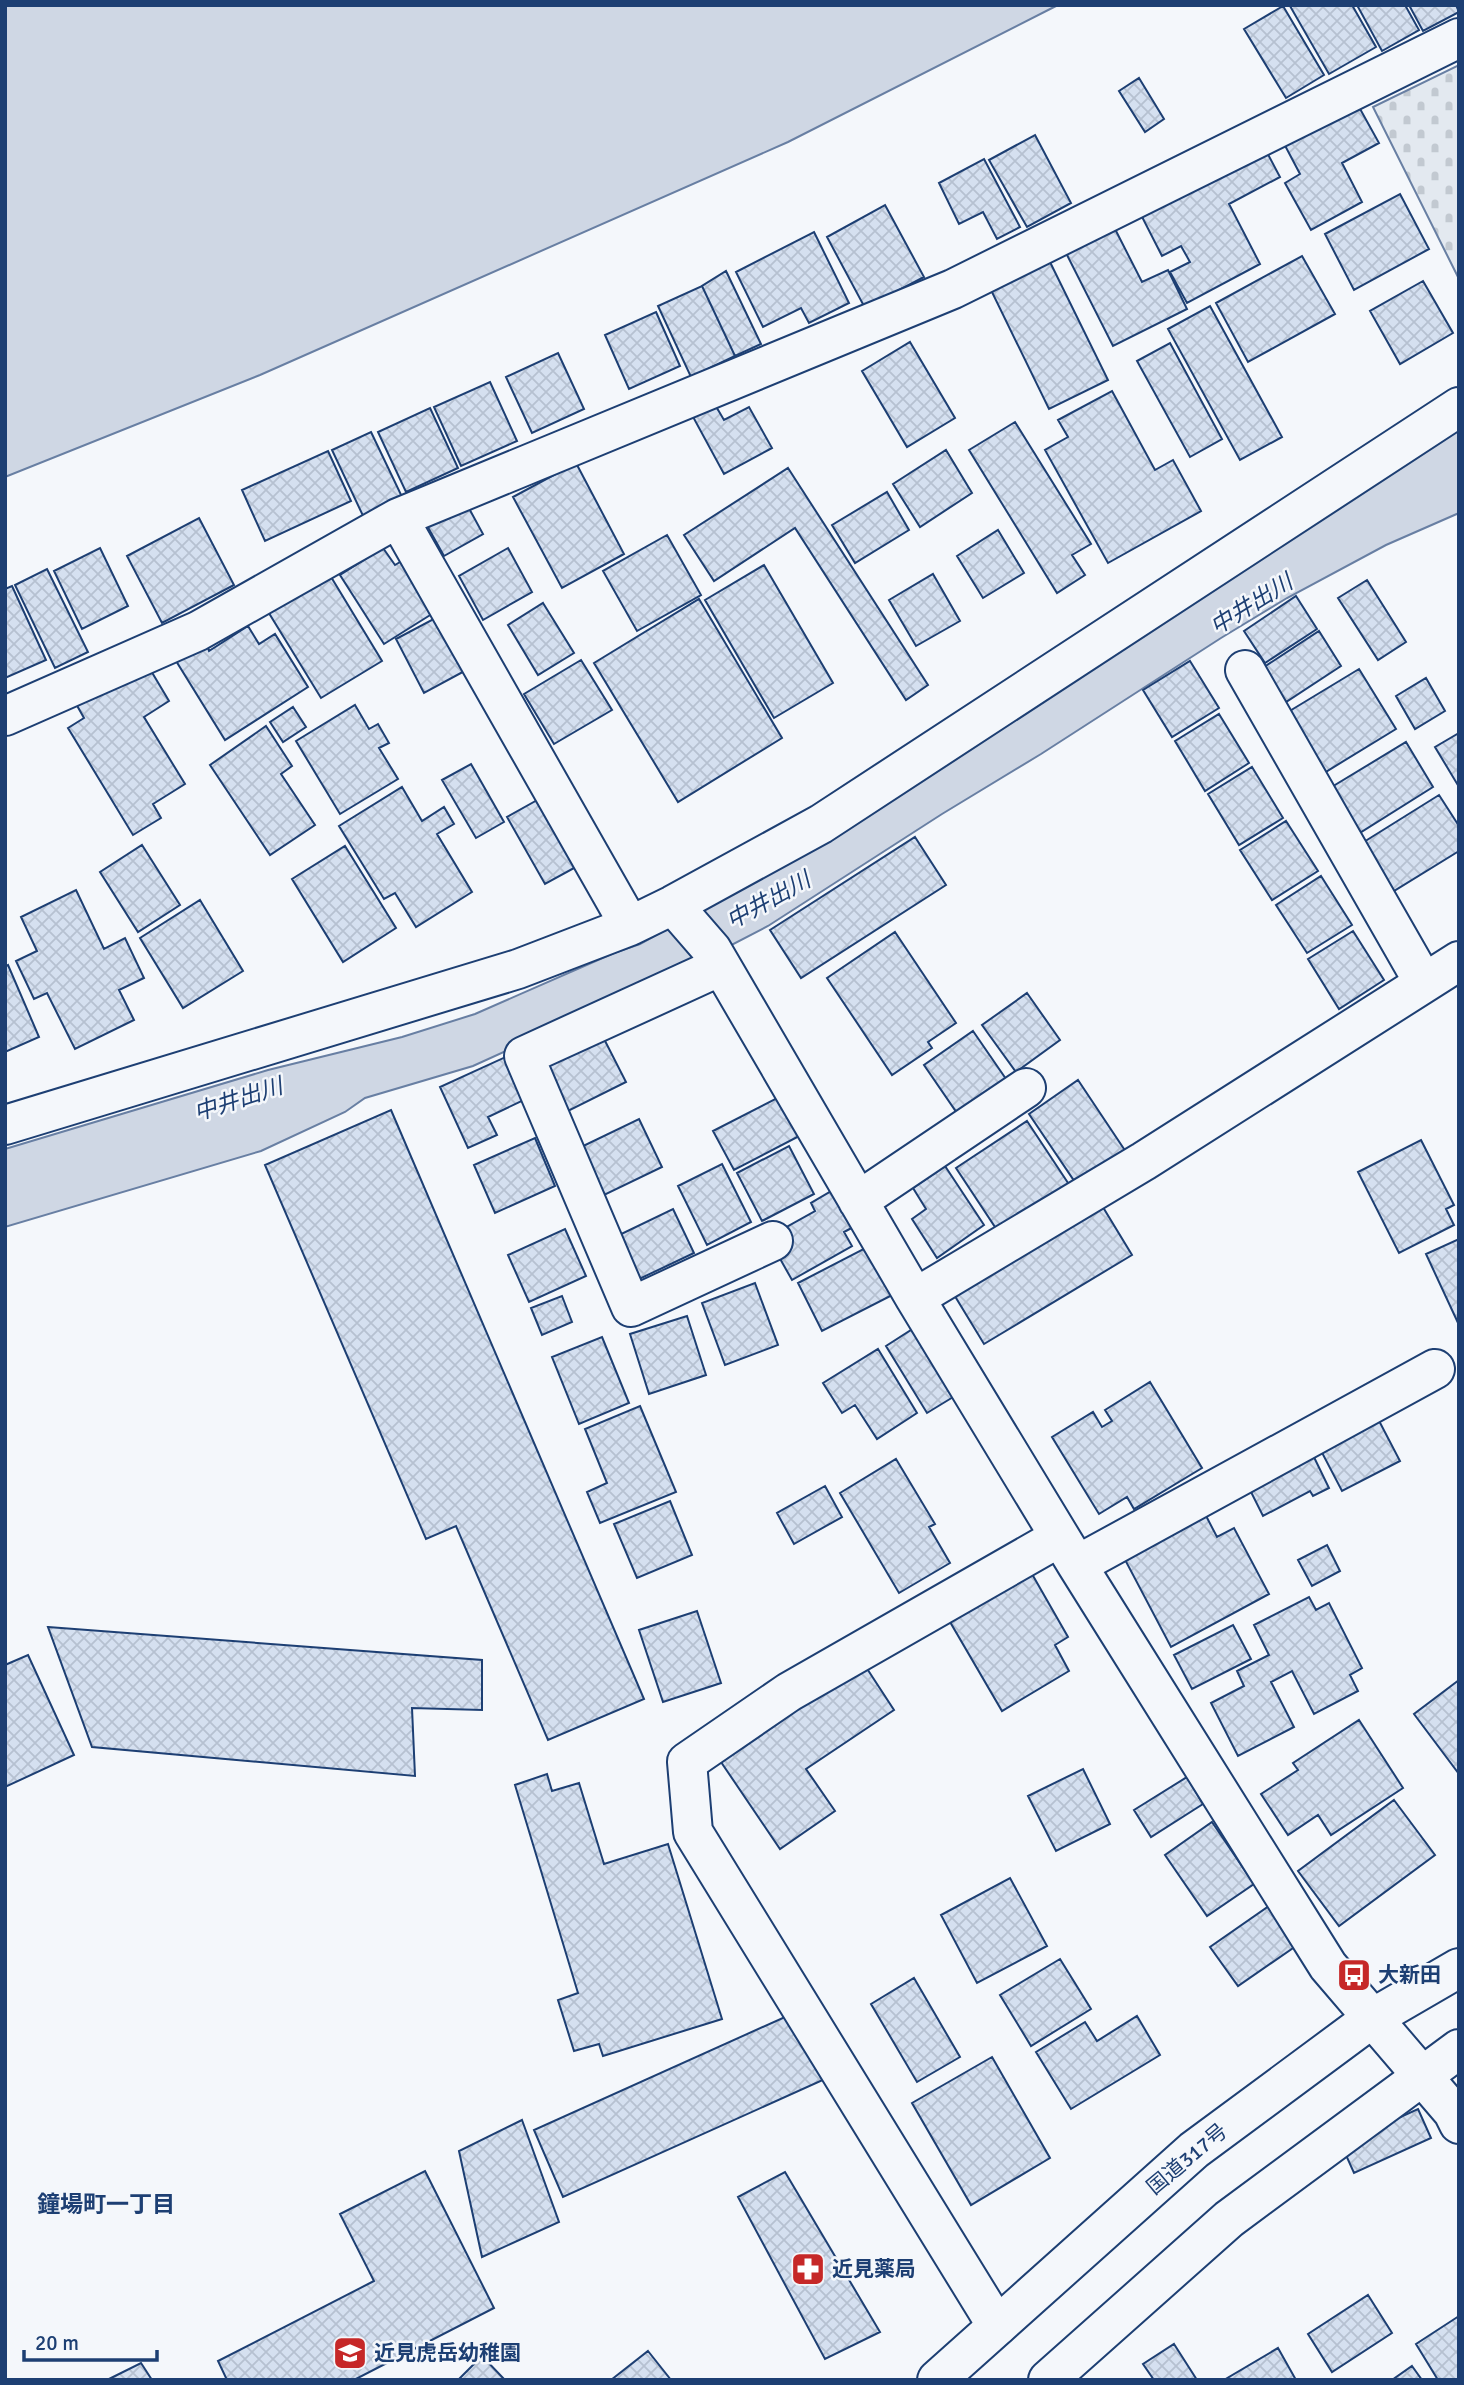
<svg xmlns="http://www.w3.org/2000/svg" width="1464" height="2385" viewBox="0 0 1464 2385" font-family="Signika,'Noto Sans JP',sans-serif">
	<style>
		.cemetery { fill: url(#cemetery-stones); stroke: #687fa3; stroke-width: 2 }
		.water { fill: #cfd7e4; stroke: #687fa3; stroke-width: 2 }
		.building { fill: url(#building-cross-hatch); stroke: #1d3f73; stroke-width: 2 }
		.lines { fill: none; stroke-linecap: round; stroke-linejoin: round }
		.minor-casing { stroke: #1d3f73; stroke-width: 42 }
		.highway-casing { stroke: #1d3f73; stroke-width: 42 }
		.minor { stroke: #f4f7fb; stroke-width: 38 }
		.highway { stroke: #f4f7fb; stroke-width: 38 }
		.labels { text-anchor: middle; stroke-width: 5; stroke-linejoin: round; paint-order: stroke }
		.poi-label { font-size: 21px; font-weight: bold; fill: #1d3f73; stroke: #f4f7fb; text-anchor: start }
		.street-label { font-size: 21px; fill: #1d3f73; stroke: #f4f7fb }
		.water-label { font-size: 23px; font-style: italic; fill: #1d3f73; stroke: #f4f7fb }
		.neighbourhood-label { font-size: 23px; font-weight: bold; fill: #1d3f73; stroke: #f4f7fb }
	</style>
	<defs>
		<pattern id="cemetery-stones" width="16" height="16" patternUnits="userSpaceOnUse" patternTransform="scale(1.75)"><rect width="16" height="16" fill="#e3e9f0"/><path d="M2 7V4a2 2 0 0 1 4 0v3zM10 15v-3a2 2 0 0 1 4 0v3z" fill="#c2c9d1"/></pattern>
		<pattern id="building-cross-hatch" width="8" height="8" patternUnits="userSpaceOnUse" patternTransform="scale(1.75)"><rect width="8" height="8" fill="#d5e0f0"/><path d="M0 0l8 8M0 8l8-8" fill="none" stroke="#b6c1d1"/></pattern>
	</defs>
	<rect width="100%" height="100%" fill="#f4f7fb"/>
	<path class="cemetery" d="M1459,65v214l-86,-172z"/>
	<path class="water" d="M5,5h1053l-270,137 -528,233 -255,102z
		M1459,427v86l-73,32 -99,53 -66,40 -180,116 -99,60 -174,112 -79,41 -216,99 -108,32 -20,14 -84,39 -256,76v-78l263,-79 134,-33 73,-23 139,-61 26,-9 89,-49z"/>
	<path class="building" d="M1352,5l24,42 -47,27 -39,-68z
		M1357,5h48l14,25 -37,21z
		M1409,5h47l3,7 -36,19z
		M1283,6l41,69 -38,23 -42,-69z
		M1139,78l25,41 -19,13 -26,-41z
		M1354,98l25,45 -37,20 20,39 -51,28 -26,-47 15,-9 -19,-36z
		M1035,135l36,68 -44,24 -38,-67z
		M1263,145l17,32 -51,27 31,60 -73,39 -17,-31 20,-10 -9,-16 -19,10 -23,-45z
		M984,159l36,68 -23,12 -14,-27 -24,12 -20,-41z
		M1400,194l29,55 -75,41 -29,-56z
		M885,205l39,72 -59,31 -38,-71z
		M1114,227l28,55 26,-12 19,39 -74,37 -48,-95z
		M814,232l35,71 -40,20 -8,-15 -38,19 -27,-55z
		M1302,256l33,58 -87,48 -32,-59z
		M1049,260l59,120 -59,29 -59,-121z
		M726,271l35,73 -26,12 -33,-70z
		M1423,281l30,52 -53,31 -30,-53z
		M702,286l33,70 -44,21 -33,-71z
		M1210,306l72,131 -42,23 -72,-131z
		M656,312l24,54 -51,23 -24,-54z
		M910,342l45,76 -48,29 -45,-76z
		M1170,343l52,96 -32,18 -53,-96z
		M558,353l26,56 -52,24 -26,-56z
		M490,382l27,59 -56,25 -27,-59z
		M1112,391l43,79 18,-10 28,51 -93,52 -63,-113 23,-13 -10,-17z
		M714,403l10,17 25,-13 23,41 -48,26 -32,-59z
		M430,408l28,60 -52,24 -28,-60z
		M1015,422l76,122 -19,11 13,20 -28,18 -88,-143z
		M371,432l33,69 -39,19 -33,-70z
		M946,450l26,43 -52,34 -27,-43z
		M328,451l23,50 -86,40 -23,-51z
		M576,463l48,91 -62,34 -49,-91z
		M788,468l140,217 -22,15 -111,-172 -81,53 -30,-46z
		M887,492l22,38 -54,33 -23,-38z
		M465,501l18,33 -39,22 -19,-34z
		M199,518l35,67 -72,38 -35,-67z
		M998,530l26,43 -41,25 -26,-42z
		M667,535l34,60 -64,36 -34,-60z
		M100,548l28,58 -46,23 -28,-58z
		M383,548l12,17 15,-9 33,51 -59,37 -44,-69z
		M508,548l24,44 -49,28 -24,-44z
		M764,565l69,118 -59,35 -69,-118z
		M325,567l57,94 -61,37 -57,-93z
		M47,569l41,83 -33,16 -40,-83z
		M933,574l27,47 -44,25 -27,-46z
		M1367,580l39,62 -28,18 -40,-62z
		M12,586l34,74 -41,18v-89z
		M1296,596l21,33 -52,34 -21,-32z
		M699,599l83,139 -104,64 -84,-139z
		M543,603l31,50 -36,22 -30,-50z
		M443,614l29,53 -48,26 -28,-54z
		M248,626l11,18 16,-10 33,53 -83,53 -52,-84 31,-20 5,15z
		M1319,631l22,35 -55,36 -22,-35z
		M144,659l25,42 -25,16 41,67 -32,20 8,14 -28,17 -65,-107 16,-10 -9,-16z
		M581,660l31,50 -58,34 -30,-50z
		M1190,661l29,47 -47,29 -29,-47z
		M1359,669l37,60 -72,44 -36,-61z
		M1426,678l19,33 -30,18 -19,-33z
		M355,705l14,24 9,-5 11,19 -10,5 19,31 -58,35 -44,-73z
		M293,707l13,20 -23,15 -13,-20z
		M1219,714l30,49 -44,28 -30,-50z
		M266,726l26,40 -11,8 34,51 -45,30 -60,-90z
		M1459,733v54l-24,-40z
		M1406,742l27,45 -75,47 -28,-46z
		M471,764l33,58 -28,16 -34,-58z
		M1252,767l31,51 -44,27 -31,-51z
		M402,787l20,34 22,-14 10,17 -17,10 35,58 -56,35 -21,-34 -11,6 -45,-73z
		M548,794l37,68 -40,22 -38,-67z
		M1439,795l20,31v25l-70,43 -30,-49z
		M1286,821l32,50 -46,29 -32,-50z
		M915,837l31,48 -145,93 -31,-48z
		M142,845l38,60 -42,27 -38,-60z
		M345,846l51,82 -53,34 -51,-83z
		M1321,876l31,49 -45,28 -31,-48z
		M76,890l28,59 21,-11 19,40 -25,12 15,30 -59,29 -28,-56 -13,6 -18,-38 21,-10 -16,-34z
		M200,900l43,71 -60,37 -43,-70z
		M1353,931l31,49 -45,29 -31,-50z
		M895,932l61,91 -28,19 4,6 -40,27 -65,-97z
		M8,965l31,72 -34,15v-85z
		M1027,993l33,47 -44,32 -34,-47z
		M973,1031l33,48 -49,34 -33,-48z
		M602,1035l24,47 -58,29 -23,-47z
		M510,1055l18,43 -40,19 9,18 -29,13 -28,-61z
		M1078,1080l50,75 -49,33 -50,-74z
		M785,1094l20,39 -71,37 -21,-39z
		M391,1110l253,589 -96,41 -92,-214 -30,13 -161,-374z
		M639,1119l23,48 -60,29 -23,-48z
		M1027,1121l45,68 -71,47 -45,-68z
		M535,1138l20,48 -60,27 -21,-48z
		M1421,1140l33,65 -8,4 8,16 -55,28 -41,-81z
		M789,1146l25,48 -52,27 -25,-48z
		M722,1164l29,58 -44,23 -29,-59z
		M945,1166l39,59 -47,33 -25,-39 14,-10 -13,-21z
		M840,1186l21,37 -17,9 8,14 -60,34 -18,-32 9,-19 32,-18 -4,-8z
		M1098,1199l34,56 -148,89 -34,-56z
		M673,1209l21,44 -59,28 -20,-44z
		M565,1229l21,47 -57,26 -21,-47z
		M1459,1239v86l-33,-71z
		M879,1241l25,48 -82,42 -24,-48z
		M755,1283l23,62 -53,20 -23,-62z
		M562,1296l10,26 -30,13 -11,-27z
		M687,1316l19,59 -57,19 -19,-60z
		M922,1323l41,68 -36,22 -41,-67z
		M602,1337l27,66 -50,21 -27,-67z
		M878,1349l39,64 -40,26 -22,-34 -13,8 -19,-30z
		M1150,1382l52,86 -68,41 -7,-12 -28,17 -47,-77 41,-25 9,15 10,-6 -7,-11z
		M640,1406l36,86 -76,31 -13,-31 20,-9 -22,-54z
		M1376,1415l24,46 -58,30 -24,-46z
		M1311,1451l18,37 -16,8 -3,-5 -47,25 -16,-32z
		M896,1459l39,65 -6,3 21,36 -51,30 -59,-100z
		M825,1486l17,31 -48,27 -17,-31z
		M670,1501l22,54 -55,23 -23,-54z
		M1203,1510l14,27 17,-9 35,66 -98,53 -49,-93z
		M1327,1545l13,26 -28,15 -14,-26z
		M1028,1567l40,70 -13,8 14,26 -67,40 -56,-96z
		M1309,1597l7,13 13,-7 33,65 -12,7 8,16 -44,23 -22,-43 -21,11 23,45 -56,29 -27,-53 33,-17 -7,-15 32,-16 -15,-30z
		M697,1611l24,72 -58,19 -24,-72z
		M1233,1625l18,34 -59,30 -18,-34z
		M48,1627l434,33v50l-70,-2 3,68 -323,-29z
		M28,1655l46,100 -69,32v-122z
		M864,1664l30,46 -88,59 29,42 -55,38 -59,-87z
		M1459,1680v94l-45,-60z
		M1359,1720l44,68 -72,47 -13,-20 -30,20 -27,-41 37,-24 -5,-7z
		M1083,1769l27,55 -54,27 -28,-55z
		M547,1774l5,17 27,-8 25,81 64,-20 54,175 -119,37 -4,-12 -25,7 -16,-51 20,-7 -63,-208z
		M1187,1777l16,27 -52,33 -17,-27z
		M1394,1800l41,55 -96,71 -41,-55z
		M1212,1822l42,62 -47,32 -42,-61z
		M1010,1878l37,68 -70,37 -36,-68z
		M1269,1906l27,40 -58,40 -28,-39z
		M1060,1959l31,50 -60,37 -31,-51z
		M914,1978l46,79 -43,25 -46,-78z
		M796,2012l29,67 -262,118 -29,-67z
		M1137,2016l23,39 -89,54 -35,-57 49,-30 12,19z
		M992,2057l58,101 -79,47 -59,-102z
		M1418,2109l13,29 -77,35 -13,-29z
		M522,2120l37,102 -77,35 -23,-106z
		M425,2171l69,137 -140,72h-127l-9,-19 156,-80 -34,-67z
		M785,2172l95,160 -55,27 -87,-162z
		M1368,2295l24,38 -60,39 -24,-38z
		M1459,2316v64h-21l-22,-36z
		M1174,2344l23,36h-43l-11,-16z
		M1278,2348l18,32h-72z
		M648,2351l23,29h-60z
		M482,2356l23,24h-47z
		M141,2363l11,17h-45z
		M1412,2366l10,14h-30z"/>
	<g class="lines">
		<g class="minor-casing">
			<path id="minor" d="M398,518l232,408
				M1245,670l179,313
				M5,716l193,-85 200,-113 555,-229 506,-251
				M673,905l39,45 203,348 162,267 251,401 125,146 6,12
				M721,966l-197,90 107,251 142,-66
				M5,1125l513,-156 112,-43 43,-21 148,-81 638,-417
				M858,1201l168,-113
				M915,1298l229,-137 315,-200
				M1077,1565l358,-196
				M997,2326l-304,-494 -6,-70 102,-70 271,-155"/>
		</g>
		<g class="highway-casing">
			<path id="highway" d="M937,2380l257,-230 177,-131 88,-51
				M1048,2380l181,-161 230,-170"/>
		</g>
		<use href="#minor" class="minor"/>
		<use href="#highway" class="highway"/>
	</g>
	<defs>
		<g id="bus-square" transform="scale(1.75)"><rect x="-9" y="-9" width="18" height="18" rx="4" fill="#c62828" stroke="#f4f7fb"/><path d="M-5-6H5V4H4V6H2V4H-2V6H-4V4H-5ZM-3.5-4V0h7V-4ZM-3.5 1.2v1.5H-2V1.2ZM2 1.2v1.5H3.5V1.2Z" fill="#fff"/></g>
		<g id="pharmacy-square" transform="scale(1.75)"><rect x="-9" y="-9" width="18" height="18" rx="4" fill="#c62828" stroke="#f4f7fb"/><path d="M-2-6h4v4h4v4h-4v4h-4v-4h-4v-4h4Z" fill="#fff"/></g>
		<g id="school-square" transform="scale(1.75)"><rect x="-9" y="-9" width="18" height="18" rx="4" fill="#c62828" stroke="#f4f7fb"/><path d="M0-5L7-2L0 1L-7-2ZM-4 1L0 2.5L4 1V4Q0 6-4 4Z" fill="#fff"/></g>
	</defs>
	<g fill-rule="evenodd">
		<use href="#bus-square" x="1354" y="1975"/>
		<use href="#pharmacy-square" x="808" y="2269"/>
		<use href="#school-square" x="350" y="2353"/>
	</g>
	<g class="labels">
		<g class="poi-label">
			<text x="1378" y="1982">大新田</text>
			<text x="832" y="2276">近見薬局</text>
			<text x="374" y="2360">近見虎岳幼稚園</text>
		</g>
		<g class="street-label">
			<text transform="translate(1187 2159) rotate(-40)" y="7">国道317号</text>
		</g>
		<g class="water-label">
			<text transform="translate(1251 604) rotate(-32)" y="8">中井出川</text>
			<text transform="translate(768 900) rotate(-29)" y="8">中井出川</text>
			<text transform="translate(238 1099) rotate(-18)" y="8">中井出川</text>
		</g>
		<g class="neighbourhood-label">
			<text x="106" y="2212">鐘場町一丁目</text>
		</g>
	</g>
	<rect width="1464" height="2385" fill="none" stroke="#1d3f73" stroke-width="14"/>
	<path d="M24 2350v10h133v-10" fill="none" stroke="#1d3f73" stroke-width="3.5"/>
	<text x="35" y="2350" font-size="21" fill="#1d3f73" stroke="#f4f7fb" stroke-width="5" paint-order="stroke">20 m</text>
</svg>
